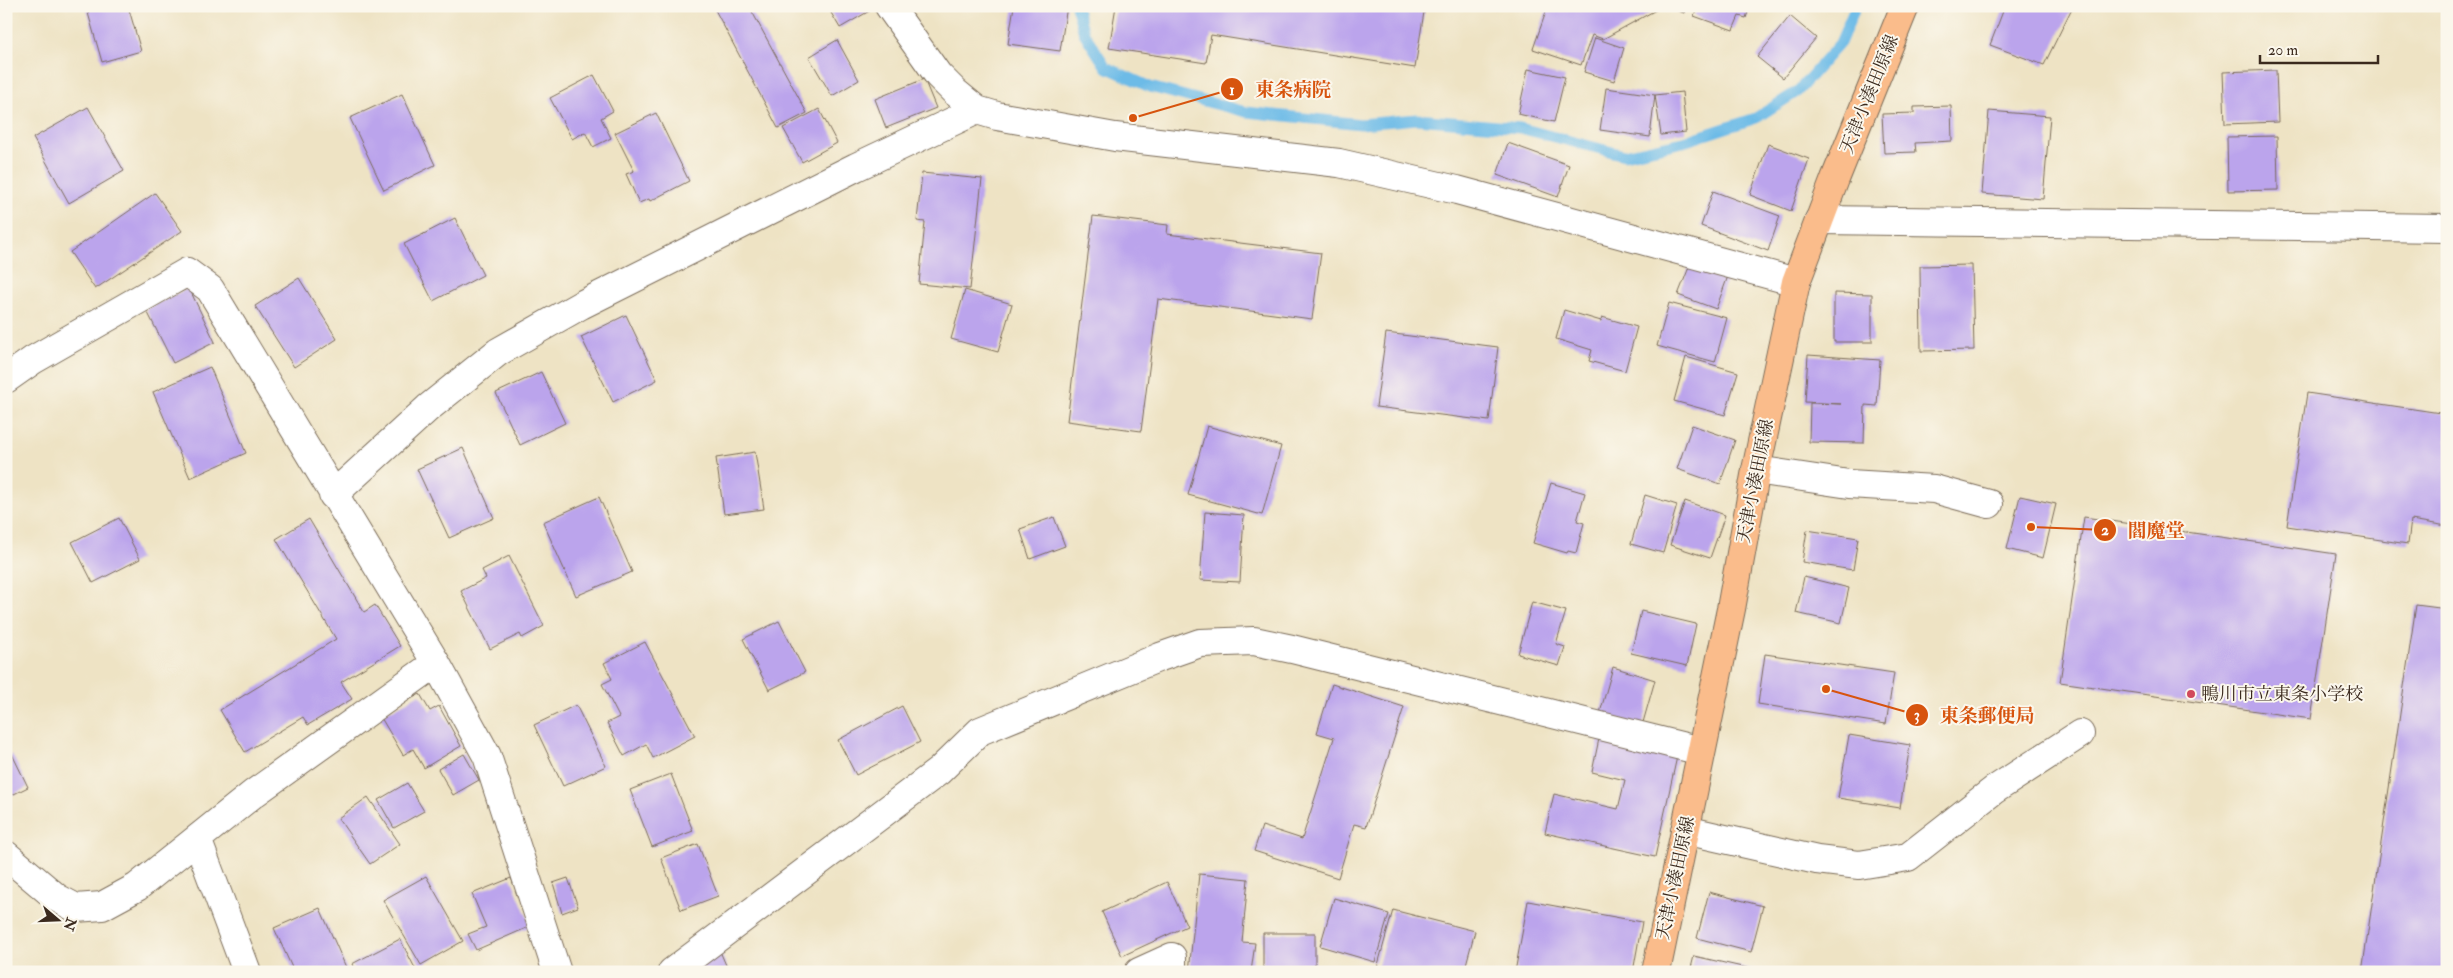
<svg xmlns="http://www.w3.org/2000/svg" width="2453" height="978" viewBox="0 0 2453 978" font-family="'IM FELL Double Pica','Noto Serif JP',serif">
	<style>
		.lines { fill: none; stroke-linecap: round; stroke-linejoin: round }
		.stream { stroke: #6dbbe7; stroke-width: 11 }
		.building { fill: #bba4ec }
		.minor-casing { stroke: #7a6b58; stroke-width: 30 }
		.major-casing { stroke: #7a6b58; stroke-width: 30 }
		.minor { stroke: #fff; stroke-width: 28 }
		.major { stroke: #fabc8b; stroke-width: 28 }
		.poi-dot { fill: #d1495b; stroke: #fbf7ec; stroke-width: 2 }
		.labels { text-anchor: middle; stroke-width: 4; stroke-linejoin: round; paint-order: stroke }
		.street-label { font-size: 18px; fill: #3b2a1e; stroke: #fbf7ec }
		.poi-label { font-size: 18px; fill: #3b2a1e; stroke: #fbf7ec; text-anchor: start }
		.leader { fill: none; stroke: #d7540e; stroke-width: 2 }
		.callout-dot { fill: #d7540e; stroke: #fbf7ec; stroke-width: 2 }
		.mark-label { font-size: 15px; text-anchor: middle; font-weight: bold; fill: #fff }
		.callout-label { font-size: 19px; text-anchor: middle; font-weight: bold; fill: #d7540e; stroke: #fbf7ec; stroke-width: 4; stroke-linejoin: round; paint-order: stroke }
	</style>
	<rect width="100%" height="100%" fill="#fbf7ec"/>
	<filter id="ink" filterUnits="userSpaceOnUse"><feTurbulence type="fractalNoise" baseFrequency=".02" numOctaves="2"/><feDisplacementMap in="SourceGraphic" scale="10" xChannelSelector="R" yChannelSelector="G"/><feConvolveMatrix kernelMatrix="1 2 1 2 8 2 1 2 1" color-interpolation-filters="sRGB"/></filter>
	<filter id="wash" filterUnits="userSpaceOnUse"><feTurbulence type="fractalNoise" baseFrequency=".0096" numOctaves="4" result="noise"/><feDisplacementMap in="SourceGraphic" scale="20" xChannelSelector="R" yChannelSelector="G"/><feGaussianBlur stdDeviation="1.12" result="paint"/><feColorMatrix in="noise" values="0 0 0 0 0 0 0 0 0 0 0 0 0 0 0 0 0 1.4 0 .05"/><feComposite in="paint" operator="in"/></filter>
	<g filter="url(#wash)">
		<rect width="100%" height="100%" fill="#eee3c4"/>
		<g class="lines">
			<path class="stream" d="M1076,6l8,27 22,34 44,20 96,25 115,12 56,-5 103,9 104,27 59,-13 73,-24 42,-27 42,-48 16,-37"/>
		</g>
		<g id="blocks">
			<path class="building" d="M86,6h42l13,45 -39,11z
				M713,6h36l58,107 -29,15z
				M827,6h41l3,4 -31,18z
				M1014,6h53l-7,45 -52,-7z
				M1116,6h309l-10,62 -204,-33 -5,28 -97,-15z
				M1548,6h115l-60,33 -11,-4 -11,30 -48,-16z
				M1665,6h21l-2,7z
				M1697,6h53l-4,12 -7,-2 -6,14 -39,-14z
				M2005,6h68l-29,59 -54,-20z
				M1790,16l26,22 -33,40 -26,-21z
				M1595,38l29,10 -10,33 -30,-9z
				M837,40l22,40 -27,16 -23,-39z
				M1528,69l37,8 -11,45 -36,-8z
				M2276,70l2,52 -53,2 -2,-52z
				M594,75l19,36 -12,7 10,20 -18,9 -8,-15 -13,7 -22,-41z
				M924,79l12,29 -50,20 -11,-29z
				M1606,88l49,7 -5,42 -50,-7z
				M1682,92l4,40 -25,3 -6,-40z
				M402,94l33,71 -51,25 -34,-72z
				M1951,106l1,35 -37,2 1,9 -32,1 -2,-39 32,-1v-6z
				M88,107l36,64 -55,32 -36,-65z
				M819,109l18,34 -35,19 -19,-34z
				M1989,111l61,5 -7,83 -61,-5z
				M656,113l33,68 -39,20 -1,-2 -10,4 -13,-29 8,-3 -19,-38z
				M2277,136l1,54 -50,1 -1,-54z
				M1508,143l61,22 -11,32 -61,-22z
				M1768,144l41,15 -18,52 -41,-16z
				M922,173l60,6 -12,110 -51,-5 6,-62 -8,-1z
				M1713,191l67,25 -12,35 -67,-25z
				M155,193l27,38 -87,58 -25,-37z
				M1093,216l75,9 -1,9 154,19 -9,66 -154,-20 -17,132 -74,-10z
				M455,218l28,57 -50,26 -29,-57z
				M1691,262l37,14 -12,33 -38,-14z
				M1972,265l2,85 -53,1 -1,-85z
				M299,278l38,61 -43,28 -39,-61z
				M189,288l26,54 -42,21 -27,-54z
				M965,290l47,14 -14,48 -47,-13z
				M1834,293l38,1v48h-38z
				M1669,303l58,15 -12,44 -58,-16z
				M1564,310l37,11 1,-4 35,10 -12,44 -36,-10 3,-11 -36,-11z
				M626,315l31,65 -44,22 -32,-65z
				M1386,333l112,14 -9,74 -113,-14z
				M1808,355l72,5 -3,46 -12,-1 -1,38 -55,-1 1,-39 31,1 -36,-2z
				M1686,357l52,15 -13,43 -51,-14z
				M210,367l36,86 -56,25 -37,-86z
				M541,372l24,51 -45,22 -24,-52z
				M2307,393l140,21v112l-36,-6 -3,24 -121,-18z
				M1692,425l43,15 -15,44 -43,-15z
				M1207,426l74,20 -19,69 -74,-20z
				M463,448l31,70 -45,20 -32,-69z
				M755,452l9,57 -40,5 -8,-56z
				M1551,483l34,10 -8,28 7,2 -8,30 -8,-2 -1,2 -34,-10z
				M1645,495l32,10 -14,48 -32,-9z
				M2020,496l36,8 -13,54 -36,-9z
				M599,497l33,75 -56,24 -33,-74z
				M1685,501l40,14 -15,43 -40,-13z
				M1205,512l39,3 -4,67 -40,-2z
				M1054,517l11,29 -35,13 -10,-30z
				M2084,517l252,37 -25,165 -251,-37z
				M119,518l21,41 -47,24 -21,-41z
				M309,519l55,93 11,-7 25,41 -59,36 11,17 -44,26 -5,-8 -58,35 -25,-42 116,-71 -60,-100z
				M1807,530l51,8 -5,32 -51,-8z
				M509,556l35,70 -22,12 -2,-4 -30,15 -29,-58 25,-13 -4,-8z
				M1804,577l45,11 -8,35 -45,-10z
				M1532,602l34,9 -10,33 9,3 -6,19 -41,-12z
				M2416,605l31,4v357l-1,6h-84z
				M1641,611l55,13 -9,42 -56,-13z
				M779,621l26,51 -36,18 -26,-51z
				M645,642l50,94 -42,22 -7,-14 -22,12 -17,-33 12,-6 -17,-33 10,-5 -8,-16z
				M1765,654l129,19 -8,51 -128,-20z
				M1613,667l42,13 -13,46 -42,-13z
				M1332,684l72,23 -38,120 -12,-3 -16,54 -84,-27 8,-25 40,13 32,-101 -17,-5z
				M420,694l10,17 9,-5 22,40 -37,22 -11,-19 -10,6 -23,-39z
				M576,705l30,61 -43,20 -29,-61z
				M902,706l18,36 -64,33 -18,-35z
				M1600,734l78,18 -23,105 -110,-24 9,-39 64,15 7,-29 -33,-8z
				M1849,735l61,10 -10,63 -62,-10z
				M12,754l16,33 -22,11v-41z
				M464,754l15,26 -26,15 -15,-26z
				M671,774l22,57 -41,16 -22,-57z
				M407,783l17,28 -30,17 -16,-28z
				M368,797l32,47 -30,20 -32,-46z
				M698,844l20,52 -37,14 -20,-52z
				M1199,874l49,5 -6,63 13,1 -4,29h-62z
				M426,876l37,65 -42,24 -38,-65z
				M511,878l20,48 -55,24 -8,-16 18,-7 -14,-33z
				M568,878l10,29 -16,6 -9,-30z
				M1167,882l20,44 -65,30 -20,-44z
				M1709,892l54,14 -12,46 -54,-14z
				M1334,898l55,16 -14,48 -55,-16z
				M1528,901l114,21 -9,50h-118z
				M320,908l28,64h-54l-20,-44z
				M1393,910l82,21 -11,41h-88z
				M1263,933h52v39h-52z
				M400,939l17,33h-61l-4,-8z
				M719,949l10,23h-39z
				M1694,956l66,15v1h-70z"/>
		</g>
	</g>
	<g filter="url(#ink)">
		<use href="#blocks" fill-opacity="0" stroke="#7a6b58" stroke-width="1"/>
		<g class="lines">
			<g class="minor-casing">
				<path id="minor" d="M889,6l49,69 17,17 22,18 20,6 118,21 224,26 118,27 339,92
					M1819,220l628,8
					M6,379l27,-19 154,-88 23,17 226,374 51,93 70,216
					M1756,470l93,14 85,5 55,15
					M333,495l95,-87 70,-56 83,-47 275,-138 121,-57
					M1685,830l132,30 42,5 49,-8 86,-67 86,-56
					M197,839l50,133
					M6,855l51,43 19,10 26,-2 35,-19 116,-93 183,-131
					M672,972l267,-201 41,-40 180,-74 40,-14 54,-2 38,8 409,102
					M1139,972l33,-15v15"/>
			</g>
			<g class="major-casing">
				<path id="major" d="M1656,972l75,-363 25,-139 40,-188 39,-103 70,-173"/>
			</g>
			<use href="#minor" class="minor"/>
			<use href="#major" class="major"/>
		</g>
	</g>
	<circle class="poi-dot" cx="2191" cy="694" r="5"/>
	<g class="labels">
		<g class="street-label">
			<text transform="translate(1869 94) rotate(-68)" y="6">天津小湊田原線</text>
			<text transform="translate(1755 481) rotate(-79)" y="6">天津小湊田原線</text>
			<text transform="translate(1675 878) rotate(-78)" y="6">天津小湊田原線</text>
		</g>
		<g class="poi-label">
			<text x="2201" y="700">鴨川市立東条小学校</text>
		</g>
	</g>
	<path class="leader" d="M1133 118L1232 89M2031 527L2105 530M1826 689L1917 715"/>
	<g class="callout-dot">
		<circle cx="1133" cy="118" r="5"/>
		<circle cx="2031" cy="527" r="5"/>
		<circle cx="1826" cy="689" r="5"/>
		<circle cx="1232" cy="89" r="12"/>
		<circle cx="2105" cy="530" r="12"/>
		<circle cx="1917" cy="715" r="12"/>
	</g>
	<g class="mark-label">
		<text x="1232" y="95">1</text>
		<text x="2105" y="535">2</text>
		<text x="1917" y="720">3</text>
	</g>
	<g class="callout-label">
		<text x="1293" y="96">東条病院</text>
		<text x="2156" y="537">閻魔堂</text>
		<text x="1987" y="722">東条郵便局</text>
	</g>
	<rect width="2453" height="978" fill="none" stroke="#fbf7ec" stroke-width="25"/>
	<g transform="translate(58 920) rotate(109)" stroke="#fbf7ec" stroke-width="4" paint-order="stroke">
	<path d="M0-4L9 19L0 12L-9 19Z" fill="#3b2a1e"/>
	<text y="-8" font-size="14" font-weight="bold" text-anchor="middle" fill="#3b2a1e">N</text>
	</g>
	<path d="M2260 55v8h118v-8" fill="none" stroke="#3b2a1e" stroke-width="2.5"/>
	<text x="2268" y="55" font-size="15" fill="#3b2a1e" stroke="#fbf7ec" stroke-width="4" paint-order="stroke">20 m</text>
</svg>
